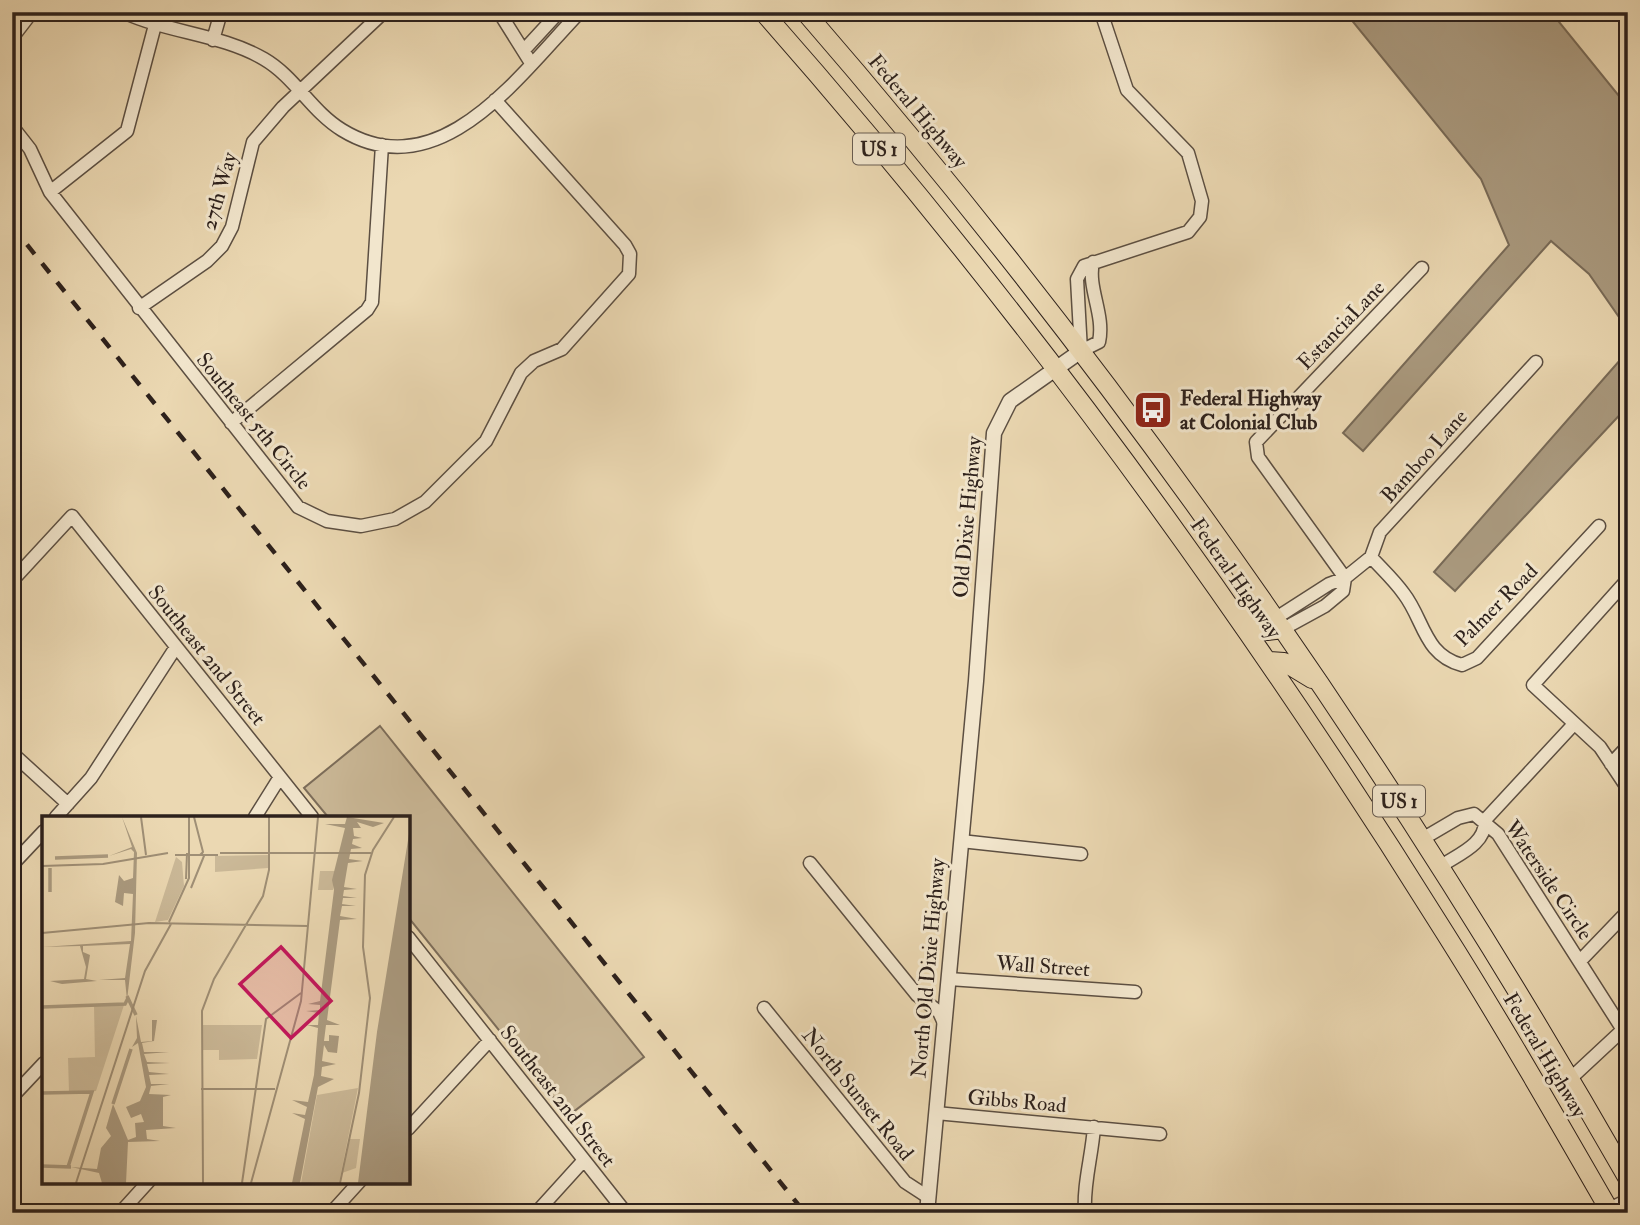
<svg xmlns="http://www.w3.org/2000/svg" width="1640" height="1225" viewBox="0 0 1640 1225" font-family="'IM FELL Double Pica',serif">
	<style>
		.green { fill: #cbb998; stroke: #7c6d5a; stroke-width: 2 }
		.water { fill: #aa9a7f; stroke: #786a57; stroke-width: 2 }
		.lines { fill: none; stroke-linecap: round; stroke-linejoin: round }
		.minor-casing { stroke: #5c4f42; stroke-width: 15 }
		.tertiary-casing { stroke: #5c4f42; stroke-width: 17 }
		.primary-casing { stroke: #2d211c; stroke-width: 20 }
		.minor { stroke: #f2e6cd; stroke-width: 12 }
		.tertiary { stroke: #f2e6cd; stroke-width: 14 }
		.primary { stroke: #ebd8b2; stroke-width: 18 }
		.rail { stroke: #2d211c; stroke-width: 4.5; stroke-dasharray: 12 12; stroke-linecap: butt }
		.labels { text-anchor: middle; stroke-width: 6; stroke-linejoin: round; paint-order: stroke }
		.shield { fill: #f2e6cd; stroke: #685c51; stroke-width: 2 }
		.shield-label { font-size: 19px; font-weight: bold; fill: #2d211c }
		.street-label { font-size: 21px; fill: #2d211c; stroke: #f2e6cd }
		.poi-label { font-size: 21px; font-weight: bold; fill: #2d211c; stroke: #f2e6cd; text-anchor: start }
		.inset-river { fill: none; stroke: #aa9a7f; stroke-width: 3.5 }
		.inset-road { fill: none; stroke: #9f8f76; stroke-width: 2 }
		.view { fill: #c2185b; fill-opacity: 0.15; stroke: #c2185b; stroke-width: 3.5 }
		.inset-edge { fill: none; stroke: #2d211c; stroke-width: 3.5 }
	</style>
	<rect width="100%" height="100%" fill="#ebd8b2"/>
	<filter id="stains"><feTurbulence type="fractalNoise" baseFrequency=".00286" numOctaves="4"/><feColorMatrix values="0 0 0 0 .2 0 0 0 0 .09 0 0 0 0 .02 0 0 0 .5 -.17"/></filter>
	<radialGradient id="worn" r=".72"><stop offset=".6" stop-color="#630" stop-opacity="0"/><stop offset="1" stop-color="#630" stop-opacity=".3"/></radialGradient>
	<path class="green" d="M380,726l264,331 -76,59 -160,-199v-100h-80l-24,-29z"/>
	<path class="water" d="M1345,12h206l72,89h5v229l-39,-56 -38,-33 -188,210 -20,-18 166,-188 -28,-66z
		M1628,351v55l-173,185 -21,-19z"/>
	<g class="lines">
		<g class="minor-casing">
			<path id="minor" d="M123,12c46,21 98,22 141,47 31,18 47,52 78,71 98,60 178,-56 238,-118
				M499,12l32,51
				M12,38l20,-26
				M213,40l8,-28
				M524,50l35,-38
				M12,126l18,23 20,43 248,315 29,14 34,5 34,-7 30,-17 61,-61 35,-68 13,-12 28,-12 67,-75 1,-20 -5,-9 -130,-145
				M50,192l77,-61 28,-106
				M1093,262c-6,26 12,52 6,80l-18,9 -4,-72 7,-13 104,-34 12,-15 2,-16 -14,-48 -61,-63 -26,-78
				M139,308l68,-47 15,-15 10,-19 21,-85 30,-35 101,-95
				M231,423l136,-113 5,-8 10,-157
				M1371,557c11,12 24,24 33,37 20,26 20,61 58,71l15,-7 122,-132
				M1345,578l-87,-121 -2,-15 166,-174
				M1628,579l-95,106 67,62 28,42
				M12,581l60,-65 240,301
				M1276,618l53,-34 16,-6 26,-21 9,-25 156,-170
				M1283,629l42,-23 18,-15 2,-13
				M12,753l56,51
				M1611,764l17,-18
				M56,817l35,-39 85,-131
				M255,817l25,-40
				M1424,838l34,-20 16,-4 24,20 125,196
				M961,841l120,13
				M810,863l107,132 22,17 5,11
				M12,865l32,-34
				M1441,866c18,-12 45,-22 44,-46l89,-96
				M408,937l218,276
				M1580,961l48,-50
				M949,979l186,13
				M764,1008l141,174 23,15
				M1570,1079l58,-54
				M12,1097l32,-34
				M936,1113l224,21
				M408,1129l82,-89
				M1609,1209l19,-9
				M120,1213l29,-32
				M331,1213l29,-32
				M536,1213l48,-53
				M1085,1213c-2,-29 7,-57 9,-86"/>
		</g>
		<g class="tertiary-casing">
			<path id="tertiary" d="M927,1213l49,-532 18,-248 16,-32 71,-50"/>
		</g>
		<g class="primary-casing">
			<path id="primary" d="M763,12c253,287 480,597 682,921 58,92 112,186 166,280
				M805,12c313,361 586,752 823,1167
				M1241,615l26,16 16,-2
				M1268,661l16,1 28,17"/>
		</g>
		<use href="#minor" class="minor"/>
		<use href="#tertiary" class="tertiary"/>
		<use href="#primary" class="primary"/>
		<path class="rail" d="M12,226l793,987"/>
	</g>
	<defs>
		<g id="bus-square" transform="scale(2.0125)"><rect x="-9" y="-9" width="18" height="18" rx="4" fill="#8f2418" stroke="#f2e6cd"/><path d="M-5-6H5V4H4V6H2V4H-2V6H-4V4H-5ZM-3.5-4V0h7V-4ZM-3.5 1.2v1.5H-2V1.2ZM2 1.2v1.5H3.5V1.2Z" fill="#fff"/></g>
	</defs>
	<g fill-rule="evenodd">
		<use href="#bus-square" x="1153" y="410"/>
	</g>
	<g class="labels">
		<g class="shield">
			<rect x="853" y="133.5" width="52" height="31" rx="5"/>
			<rect x="1373" y="785.5" width="52" height="31" rx="5"/>
		</g>
		<g class="shield-label">
			<text x="879" y="156">US 1</text>
			<text x="1399" y="808">US 1</text>
		</g>
		<g class="street-label">
			<text transform="translate(918 111) rotate(50)" y="7">Federal Highway</text>
			<text transform="translate(219 191) rotate(-74)" y="7">27th Way</text>
			<text transform="translate(1341 325) rotate(-46)" y="7">EstanciaLane</text>
			<text transform="translate(254 421) rotate(51)" y="7">Southeast 5th Circle</text>
			<text transform="translate(1424 456) rotate(-48)" y="7">Bamboo Lane</text>
			<text transform="translate(967 517) rotate(-85)" y="7">Old Dixie Highway</text>
			<text transform="translate(1236 578) rotate(55)" y="7">Federal Highway</text>
			<text transform="translate(1496 605) rotate(-45)" y="7">Palmer Road</text>
			<text transform="translate(207 655) rotate(51)" y="7">Southeast 2nd Street</text>
			<text transform="translate(1549 880) rotate(56)" y="7">Waterside Circle</text>
			<text transform="translate(1043 966) rotate(4)" y="7">Wall Street</text>
			<text transform="translate(928 968) rotate(-85)" y="7">North Old Dixie Highway</text>
			<text transform="translate(1545 1055) rotate(59)" y="7">Federal Highway</text>
			<text transform="translate(858 1094) rotate(51)" y="7">North Sunset Road</text>
			<text transform="translate(558 1096) rotate(52)" y="7">Southeast 2nd Street</text>
			<text transform="translate(1017 1101) rotate(5)" y="7">Gibbs Road</text>
		</g>
		<g class="poi-label">
			<text x="1180" y="405">Federal Highway<tspan x="1180" dy="24">at Colonial Club</tspan></text>
		</g>
	</g>
	<g transform="translate(42 816)">
		<rect width="368" height="368" fill="#ebd8b2"/>
		<path d="M226,39v13l-53,4v-16zM134,41l6,5 2,24 -16,34 -13,2zM278,55h16l-3,19h-15zM82,189l-28,86 -27,1 -1,-34 27,-1 -1,-51zM160,209h60l-5,34 -38,1v-10h-17zM316,272l-19,95h-38l16,-88zM308,323h10l-4,29 -14,5z" fill="#cbb998"/>
		<path d="M80,1l15,36 -2,80 -8,67 -2,-20h-26l26,-2 5,-34 -47,2v6l7,3 -4,24 11,2 -35,3 -12,-3 34,-2 2,-12 -6,-21 -38,1 89,-6 2,-47 -9,-1 -1,13 -8,-4 4,-27 5,6 9,-3 1,-26 -3,-3 -22,7 23,-9zM305,1l37,6 -11,4 -16,-5 4,6h-8l1,8 8,2 -9,1 -1,5 10,4 -11,1 -2,10 14,2 -15,2 -4,24 13,2 -13,1 -1,6 14,2h-14l-1,6 14,2h-14l-2,10 17,3 -17,1 -13,100 13,5h-14l-2,16h5v-6l10,1 -2,17 -9,-1 -4,-7 -2,16 14,3 -14,3 -1,9 13,3 -16,8 -18,96h-8l13,-64 -13,-6 13,2 2,-8 -15,-7 16,2 6,-27 4,-47 -11,-3h11l1,-12 -13,-2 14,-1v-5l-12,-1 12,-3 14,-111 -2,-10 13,-52 -20,-4h20zM367,18v349h-51l19,-151zM94,200l5,26 11,-1v-21h5l-3,21 -12,2 2,9h25l-25,2 3,8 23,1 -23,1 2,8 20,2 -20,1 2,9h18l-18,2 -2,8 22,1 -8,2v29l13,2 -30,2 1,9 13,2 -32,1 -2,41h-24l-3,-10 -28,-6 26,2 4,-21 10,-12 -5,-8 7,-24 15,36 8,-3 -1,-14 9,-1 -3,-8 -10,4 -5,-11 14,-6 6,-14 -8,-44 -6,4 5,-9z" fill="#aa9a7f"/>
		<path class="inset-river" d="M13,42l53,-2M8,52v24M85,180l9,19M0,191l83,-3 3,-6M0,277l50,-1 -24,75M71,288l18,-55M0,350l29,1"/>
		<path class="inset-road" d="M99,1l5,38M152,1l9,35 -3,3M178,37h81M256,37h73M133,39h43M0,50l61,-2 65,-11M144,63l1,-26M149,72l13,-32 -3,-3M127,106l20,-44v-61M0,117l107,-10 159,3M159,273h74M34,367l69,-212 26,-47M161,367l-1,-172 12,-32 49,-83 6,-26v-53M200,367l24,-164 35,-26M209,367l50,-182 17,-184M298,367l19,-90 11,-95 -7,-51 2,-72 8,-25 21,-33"/>
		<path class="view" d="M239,131l50,54 -40,37 -51,-54z"/>
		<rect width="368" height="368" class="inset-edge"/>
	</g>
	<rect width="1640" height="1225" fill="none" stroke="#ebd8b2" stroke-width="42"/>
	<rect x="14" y="14" width="1612" height="1197" fill="none" stroke="#2d211c" stroke-width="3.5"/>
	<rect x="21" y="21" width="1598" height="1183" fill="none" stroke="#2d211c" stroke-width="2"/>
	<rect width="100%" height="100%" filter="url(#stains)"/>
	<rect width="100%" height="100%" fill="url(#worn)"/>
</svg>
